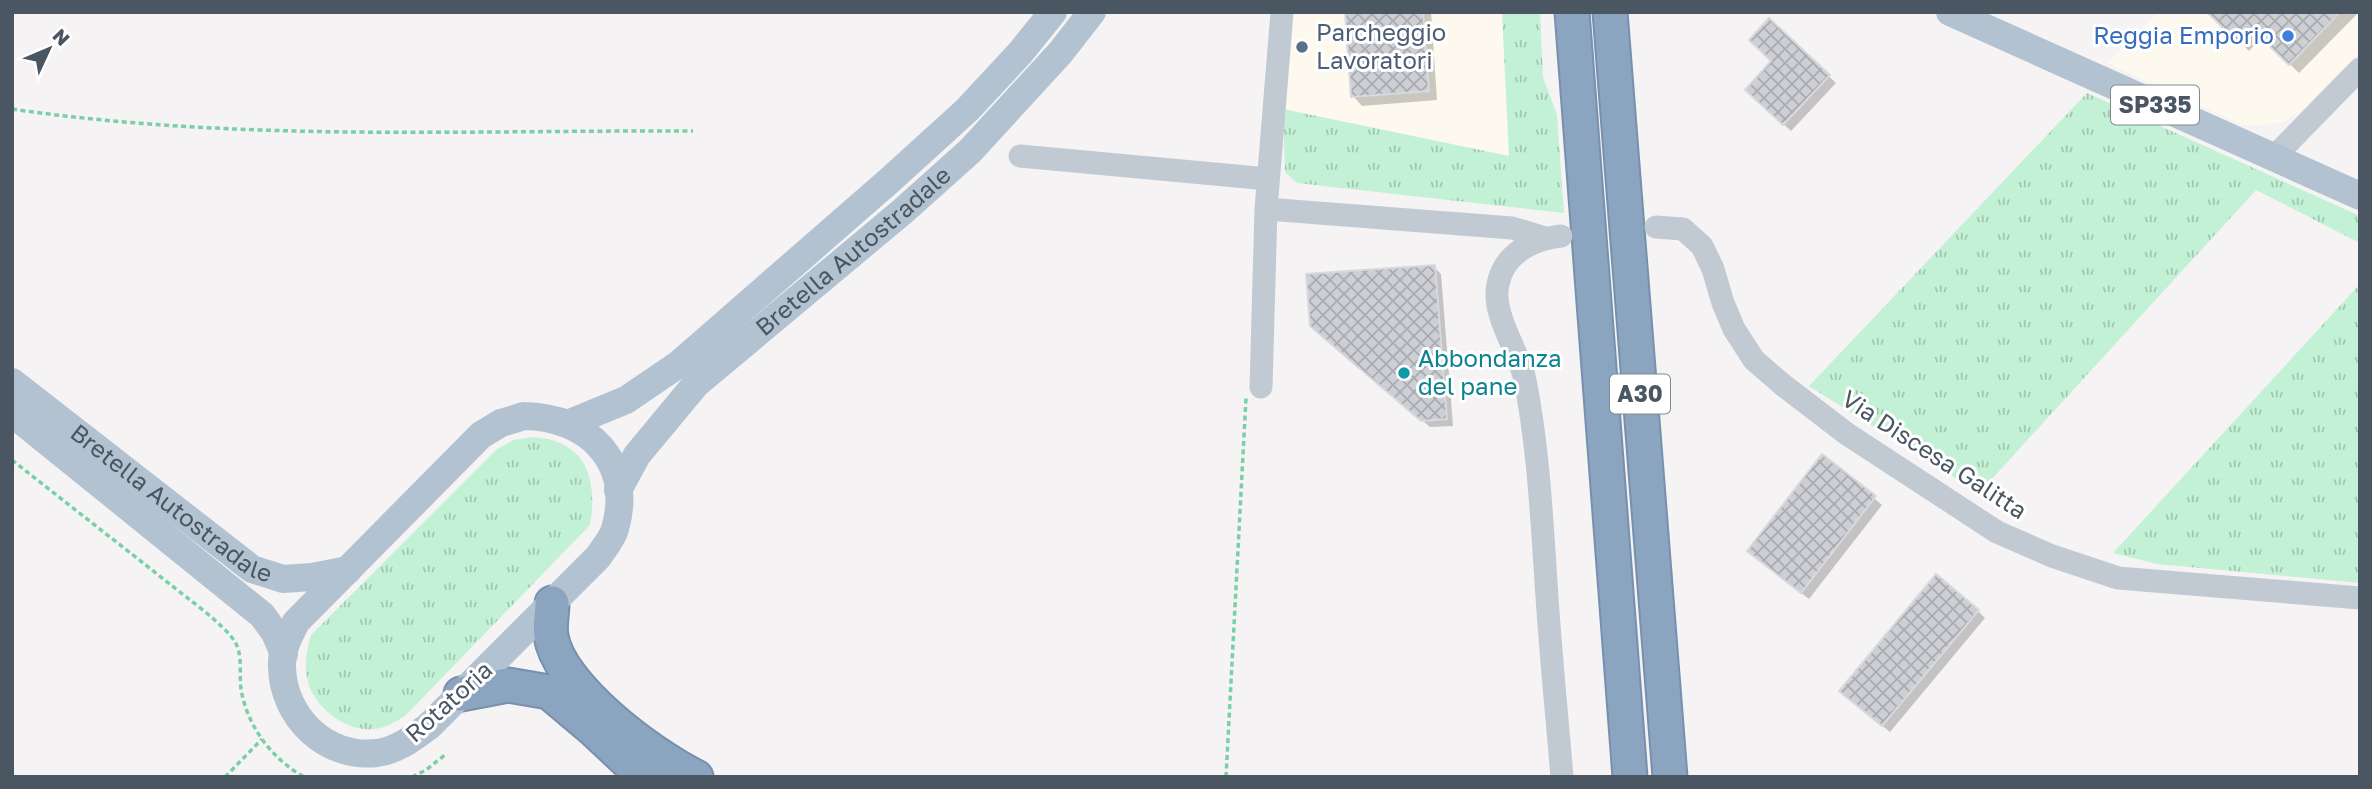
<svg xmlns="http://www.w3.org/2000/svg" width="2372" height="789" viewBox="0 0 2372 789" font-family="'Golos Text',sans-serif">
	<style>
		.commercial { fill: #fdf9ef }
		.grass { fill: url(#grass-tufts) }
		.shadow { fill: #0003 }
		.building { fill: url(#building-cross-hatch); stroke: #d7d9de; stroke-width: 2 }
		.lines { fill: none; stroke-linecap: round; stroke-linejoin: round }
		.highway-casing { stroke: #7690ad; stroke-width: 37 }
		.path { stroke: #7ad0a6; stroke-width: 3.5; stroke-dasharray: 5 3.5; stroke-linecap: butt }
		.minor { stroke: #c1cad2; stroke-width: 23 }
		.major { stroke: #b3c2d1; stroke-width: 28 }
		.highway { stroke: #8ba5c1; stroke-width: 33 }
		.shop-dot { fill: #3f7fe0; stroke: #fff; stroke-width: 2.5 }
		.service-dot { fill: #5c6f8a; stroke: #fff; stroke-width: 2.5 }
		.culture-dot { fill: #0f9aa8; stroke: #fff; stroke-width: 2.5 }
		.labels { text-anchor: middle; stroke-width: 6; stroke-linejoin: round; paint-order: stroke }
		.shield { fill: #fff; stroke: #808990; stroke-width: 2 }
		.shield-label { font-size: 23px; font-weight: bold; fill: #4a5661 }
		.service-label { font-size: 24px; fill: #4e5e75; stroke: #fff; text-anchor: start }
		.shop-label { font-size: 24px; fill: #366cbe; stroke: #fff; text-anchor: end }
		.street-label { font-size: 24px; fill: #4a5661; stroke: #fff }
		.culture-label { font-size: 24px; fill: #0d838f; stroke: #fff; text-anchor: start }
	</style>
	<defs>
		<pattern id="grass-tufts" width="24" height="20" patternUnits="userSpaceOnUse" patternTransform="scale(1.75)"><rect width="24" height="20" fill="#c3f1d5"/><path d="M3 7l-1-3M5 7V3M7 7l1-3M15 17l-1-3M17 17v-4M19 17l1-3" fill="none" stroke="#a0c6b0"/></pattern>
		<pattern id="building-cross-hatch" width="8" height="8" patternUnits="userSpaceOnUse" patternTransform="scale(1.75)"><rect width="8" height="8" fill="#cdcfd5"/><path d="M0 0l8 8M0 8l8-8" fill="none" stroke="#a8abb0"/></pattern>
	</defs>
	<rect width="100%" height="100%" fill="#f5f3f3"/>
	<path class="commercial" d="M1292,12h210l7,144 -226,-47z
		M2158,12h202v39l-59,60 -17,11 -21,3h-20l-136,-62z"/>
	<path class="grass" d="M1502,12h38l3,65 14,38 7,98 -267,-30 -12,-11 -2,-63 226,47z
		M2087,93l273,123v27l-104,-53 -277,303 -170,-107z
		M2360,284v299l-203,-19 -44,-11z
		M532,437c54,3 66,41 58,88l-185,191c-9,5 -19,12 -30,13 -29,4 -63,-23 -68,-51 -3,-15 0,-29 4,-43l186,-186 17,-9z"/>
	<path class="shadow" d="M1347,12h84l6,88 -75,6 -9,-10z
		M2209,12h150l-60,61 -37,-36 -13,14z
		M1769,21l67,62 -45,48 -44,-41 26,-28z
		M1434,267l7,7 12,152 -23,1 -111,-94z
		M1822,456l60,49 -73,94 -53,-41z
		M1978,611l7,7 -95,114 -41,-34z"/>
	<path class="building" d="M1345,12h78l6,79 -78,6z
		M2207,12h133l-51,53 -37,-36 -14,14z
		M1769,18l61,57 -47,50 -38,-35 26,-29 -22,-21z
		M1435,265l12,154 -26,2 -111,-95 -4,-52z
		M1822,454l54,42 -75,97 -54,-42z
		M1936,574l43,36 -97,116 -43,-35z"/>
	<g class="lines">
		<g class="highway-casing">
			<path id="highway" d="M1572,12l58,765
				M1610,12l60,765
				M552,603c0,11 -3,23 -1,33 8,51 100,119 145,141
				M461,694l47,-9 41,7 44,37 51,48"/>
		</g>
		<path class="path" d="M12,109c225,33 454,21 681,22
			M12,460c53,42 106,83 159,125 16,13 54,40 64,57 8,13 4,32 6,47 6,37 31,70 63,88
			M225,777l37,-38
			M412,777l14,-7 20,-16
			M1226,777l20,-379"/>
		<path class="minor" d="M1020,156l248,23
			M2273,158l87,-89
			M1266,209l246,19 33,10
			M1656,227l27,2 19,17 11,23 10,34 11,26 20,31 29,25 64,49 150,98 55,24 66,22 242,20
			M1561,236c-29,3 -57,18 -63,48 -7,30 21,67 27,96 14,71 17,144 22,217 4,60 10,120 15,180
			M1261,387l5,-178 16,-197"/>
		<g class="major">
			<path d="M1950,12l410,184"/>
			<path id="s1" d="M12,382l240,187 31,10 29,-2 36,-7"/>
			<path d="M12,413l250,202 13,18 9,21"/>
			<path d="M524,416c65,1 110,46 91,113 -3,10 -11,19 -17,28l-169,169c-16,12 -31,24 -52,27 -51,6 -94,-36 -95,-86 -1,-16 7,-31 14,-45l185,-187 20,-12z"/>
			<path d="M570,423l56,-23 53,-36 211,-184 77,-70 53,-57 33,-41"/>
			<path id="s2" d="M618,490l19,-35 59,-71 207,-173 67,-60 90,-98 32,-41"/>
		</g>
		<use href="#highway" class="highway"/>
	</g>
	<circle class="shop-dot" cx="2288" cy="36" r="7"/>
	<circle class="service-dot" cx="1302" cy="47" r="7"/>
	<circle class="culture-dot" cx="1404" cy="373" r="7"/>
	<g class="labels">
		<g class="shield">
			<rect x="2111" y="85.5" width="88" height="39" rx="5"/>
			<rect x="1610" y="374.5" width="60" height="39" rx="5"/>
		</g>
		<g class="shield-label">
			<text x="2155" y="113">SP335</text>
			<text x="1640" y="402">A30</text>
		</g>
		<g class="service-label">
			<text x="1316" y="41">Parcheggio<tspan x="1316" dy="28">Lavoratori</tspan></text>
		</g>
		<g class="shop-label">
			<text x="2274" y="44">Reggia Emporio</text>
		</g>
		<g class="street-label">
			<text dy="8" stroke="none"><textPath href="#s2" startOffset="338">Bretella Autostradale</textPath></text>
			<text transform="translate(1934 455) rotate(33)" y="8">Via Discesa Galitta</text>
			<text dy="8" stroke="none"><textPath href="#s1" startOffset="201">Bretella Autostradale</textPath></text>
			<text transform="translate(449 702) rotate(-42)" y="8">Rotatoria</text>
		</g>
		<g class="culture-label">
			<text x="1418" y="367">Abbondanza<tspan x="1418" dy="28">del pane</tspan></text>
		</g>
	</g>
	<rect width="2372" height="789" fill="none" stroke="#4a5661" stroke-width="28"/>
	<g transform="translate(49 49) rotate(46)" stroke="#ffffff" stroke-width="5" paint-order="stroke">
	<path d="M0-5L12 26L0 18L-12 26Z" fill="#4a5661"/>
	<text y="-10" font-size="19" font-weight="bold" text-anchor="middle" fill="#4a5661">N</text>
	</g>
</svg>
